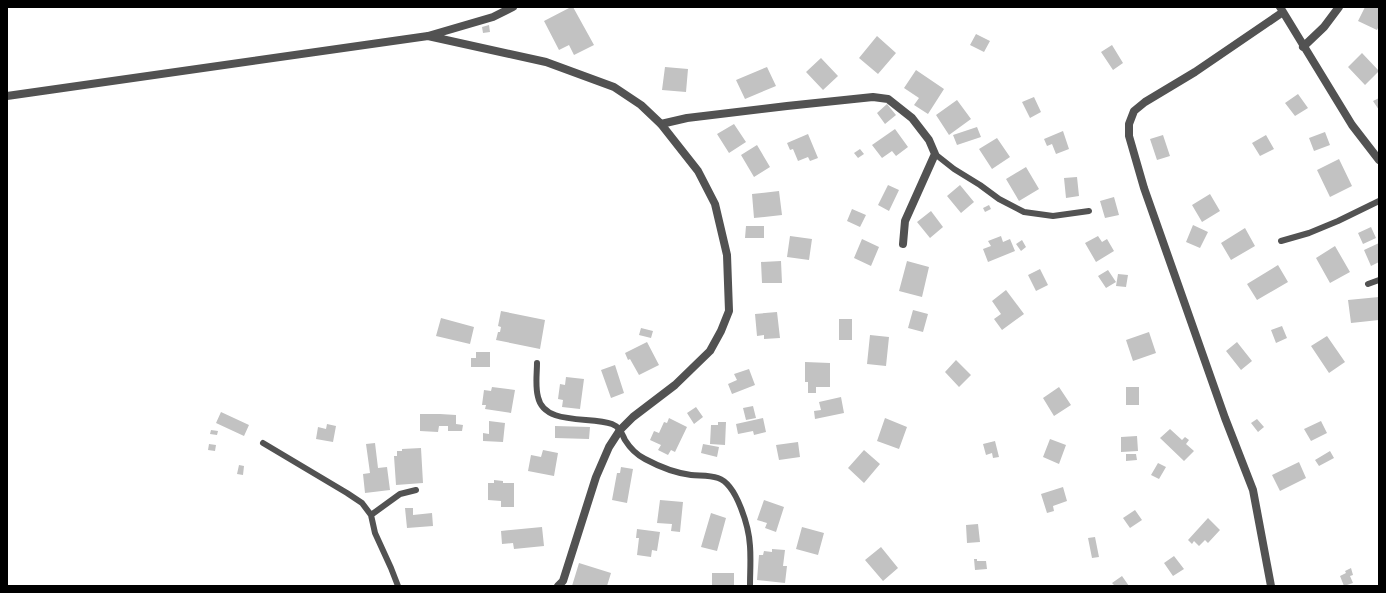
<svg xmlns="http://www.w3.org/2000/svg" width="1386" height="593" viewBox="0 0 1386 593" font-family="Helvetica,sans-serif">
	<style>
		.building { fill: #c2c2c2 }
		.lines { fill: none; stroke-linecap: round; stroke-linejoin: round }
		.lane { stroke: #525252; stroke-width: 6 }
		.street { stroke: #525252; stroke-width: 8 }
	</style>
	<rect width="100%" height="100%" fill="#fff"/>
	<path class="building" d="M571,7h2l21,38 -20,10 -5,-10 -10,5 -15,-29z
		M1365,7h14v19l-2,4 -19,-9z
		M489,25l1,7 -7,1 -1,-6z
		M976,34l14,7 -6,11 -14,-7z
		M877,36l19,17 -18,21 -19,-16z
		M1112,45l11,18 -10,7 -12,-18z
		M1362,53l17,18 -14,14 -17,-18z
		M821,58l17,18 -15,14 -17,-18z
		M665,67l23,2 -2,23 -24,-2z
		M767,67l9,19 -31,13 -9,-19z
		M916,70l28,19 -16,25 -14,-9 5,-7 -15,-10z
		M1298,94l10,14 -13,8 -10,-13z
		M1034,97l7,15 -11,6 -8,-16z
		M1379,98v12l-6,-9z
		M957,100l14,19 -22,16 -13,-20z
		M887,104l9,11 -11,9 -8,-11z
		M734,124l12,18 -17,11 -12,-19z
		M977,127l4,10 -24,8 -4,-10z
		M895,129l13,18 -12,9 -4,-5 -10,7 -10,-13z
		M1063,131l6,18 -13,5 -4,-10 -5,2 -3,-7z
		M1325,132l5,13 -16,6 -5,-13z
		M808,134l10,24 -8,3 -2,-4 -10,4 -5,-12 -3,1 -3,-7z
		M1163,135l7,21 -13,4 -7,-21z
		M1266,135l8,14 -14,7 -8,-13z
		M997,138l13,19 -18,12 -13,-20z
		M757,145l13,22 -16,10 -13,-22z
		M860,149l4,5 -6,4 -4,-5z
		M1339,159l13,27 -22,11 -13,-27z
		M1026,167l13,22 -20,12 -13,-22z
		M1077,177l2,19 -13,2 -2,-20z
		M888,185l11,5 -10,21 -11,-6z
		M960,185l14,17 -13,11 -14,-17z
		M779,191l3,24 -28,3 -2,-24z
		M1210,194l10,17 -18,11 -10,-17z
		M1114,197l5,18 -14,3 -5,-17z
		M989,205l2,4 -6,3 -2,-4z
		M852,209l14,6 -6,12 -13,-6z
		M931,211l12,16 -13,11 -13,-16z
		M1193,225l15,7 -8,16 -14,-6z
		M746,226h18v12h-19z
		M1371,227l5,11 -13,6 -5,-11z
		M1245,228l10,18 -24,14 -10,-17z
		M790,236l22,3 -3,21 -22,-3z
		M1001,236l2,6 7,-3 5,12 -27,11 -5,-13 8,-3 -3,-5z
		M1098,236l4,6 5,-3 7,12 -18,11 -11,-19z
		M862,239l17,8 -8,19 -17,-8z
		M1022,240l4,7 -5,4 -5,-7z
		M1379,243v19l-8,4 -7,-16z
		M1335,246l15,26 -20,11 -14,-25z
		M781,261l1,22h-20l-1,-21z
		M907,261l22,6 -7,30 -23,-6z
		M1278,265l10,17 -31,18 -10,-16z
		M1040,269l8,16 -12,6 -8,-16z
		M1108,270l8,12 -10,6 -8,-12z
		M1118,274l10,1 -2,12 -10,-1z
		M1006,290l18,24 -22,16 -8,-11 7,-5 -9,-13z
		M1379,297v23l-28,3 -3,-23z
		M913,310l15,4 -5,18 -15,-4z
		M501,311l44,9 -5,29 -44,-9 2,-8h2l1,-5 -3,-1z
		M777,312l3,26 -16,1v-4l-7,1 -2,-22z
		M441,318l33,9 -4,17 -34,-8z
		M839,319h13v21h-13z
		M1282,326l5,12 -11,5 -5,-13z
		M641,328l12,3 -2,7 -12,-3z
		M1149,332l7,21 -23,8 -7,-21z
		M870,335l19,2 -3,29 -19,-2z
		M1327,336l18,26 -16,11 -18,-27z
		M647,342l12,23 -20,10 -9,-16 -2,1 -3,-7z
		M1237,342l15,19 -11,9 -15,-19z
		M476,352h14v15h-19v-9h5z
		M956,360l15,15 -12,12 -14,-15z
		M805,362l25,1v24h-14v6h-8v-11h-3z
		M615,365l9,28 -13,5 -10,-28z
		M749,369l6,16 -23,9 -4,-10 9,-4 -3,-6z
		M566,377l18,2 -4,30 -18,-2 1,-7 -5,-1 2,-15 5,1z
		M492,387l23,3 -4,23 -26,-4 1,-4h-4l2,-15 7,1z
		M1059,387l12,18 -17,11 -11,-18z
		M1126,387h13v18h-13z
		M841,397l3,16 -29,6 -1,-8 7,-1 -2,-8z
		M753,406l3,12 -10,2 -3,-12z
		M696,407l7,10 -9,7 -7,-11z
		M221,412l28,13 -5,11 -28,-13z
		M420,414h20l16,1v9l7,1 -1,6h-14v-5h-9l-1,6 -18,-1z
		M669,418l18,9 -12,25 -4,-2 -3,5 -10,-5 3,-5 -11,-5 4,-9 5,2 5,-11 3,1z
		M763,418l3,14 -12,3 -1,-4 -15,3 -2,-10z
		M885,418l22,9 -8,22 -22,-8z
		M1257,419l7,8 -6,5 -7,-9z
		M489,421l16,2 -2,19 -20,-1v-8l6,1z
		M1321,421l6,12 -16,8 -7,-12z
		M718,422h8l-1,23 -15,-1 1,-19h7z
		M327,424l9,2 -3,16 -17,-3 2,-12 8,2z
		M555,426l35,1 -1,12 -34,-1z
		M1170,429l12,11 3,-3 4,3 -3,4 8,7 -10,10 -24,-23z
		M211,430l7,1 -1,4 -7,-1z
		M1137,436l1,15 -17,1v-15z
		M1050,439l16,6 -7,19 -16,-7z
		M995,441l4,16 -6,1 -1,-5 -6,2 -3,-11z
		M798,442l2,15 -21,3 -3,-15z
		M375,443l3,25 9,-1 3,23 -25,3 -2,-19 7,-1 -4,-29z
		M209,444l7,1 -1,6 -7,-1z
		M703,444l16,3 -2,10 -16,-4z
		M421,448l2,35 -27,2 -2,-29h3v-5h5v-2z
		M543,450l15,3 -4,23 -26,-5 3,-16 10,2z
		M864,450l16,14 -16,19 -16,-15z
		M1330,451l4,7 -15,8 -4,-6z
		M1126,454h10l1,6 -11,1z
		M1299,462l7,16 -26,13 -8,-16z
		M1158,463l8,4 -7,12 -8,-4z
		M239,465l5,1 -1,9 -6,-1z
		M621,467l12,2 -6,34 -15,-3 5,-27h3z
		M494,480l9,1v2h11v24h-13v-6l-13,-1v-17h6z
		M1063,487l4,14 -14,5 1,5 -7,2 -6,-19z
		M660,500l23,2 -3,30 -9,-1 1,-7 -15,-1z
		M764,500l20,7 -8,25 -11,-4 2,-5 -10,-3z
		M405,508h8v7l19,-2 1,13 -26,2z
		M1135,510l7,10 -12,8 -7,-10z
		M711,513l15,5 -9,33 -16,-4z
		M1208,518l12,12 -12,13 -3,-3 -6,6 -5,-5 -2,3 -4,-4z
		M978,524l2,18 -13,1 -1,-18z
		M542,527l2,19 -30,3 -1,-6 -11,1 -1,-13z
		M802,527l22,6 -6,22 -22,-6z
		M637,529l23,3 -3,19 -5,-1 -1,7 -14,-2 2,-17h-3z
		M1095,537l4,20 -7,1 -4,-20z
		M881,547l17,21 -15,13 -18,-21z
		M772,549l13,1 -2,16h4l-2,17 -28,-3 2,-25h4l1,-4 8,1z
		M1174,556l10,13 -11,7 -9,-13z
		M974,559h3v2h9l1,8 -12,1z
		M579,563l32,10 -4,13h-35z
		M1351,568l2,7 -3,1 3,7 -9,3 -4,-10 6,-3 -1,-2z
		M712,573h22v13h-22z
		M1122,576l7,10h-14l-3,-3z"/>
	<g class="lines">
		<path class="lane" d="M935,154l19,15 26,16 19,14 25,13 29,4 36,-5
			M1281,241l28,-8 29,-12 41,-20
			M1368,284l11,-4
			M537,363c0,11 -2,23 1,34 6,29 53,19 74,27 8,3 10,10 13,16 5,8 12,15 20,19 13,7 31,14 46,16 8,1 18,0 27,3 19,6 31,50 32,68 1,13 0,27 0,40
			M263,443l84,50 15,10 9,12
			M398,586l-7,-18 -16,-35 -4,-18 29,-21 16,-4"/>
		<path class="street" d="M1280,7l72,118 27,35
			M428,36l118,26 68,25 27,18 20,19 37,47 17,33 12,51 2,56 -8,20 -11,20 -35,34 -42,32 -13,13 -11,17 -13,30 -33,104 -5,5
			M1303,47l21,-20 15,-20
			M7,96l421,-60 65,-19 20,-10
			M661,124l26,-6 100,-12 86,-9 15,2 24,19 17,22 6,14 -30,67 -2,23
			M1271,586l-18,-96 -28,-72 -81,-230 -15,-52v-12l5,-13 11,-9 50,-30 88,-60"/>
	</g>
	<rect width="1386" height="593" fill="none" stroke="#000000" stroke-width="16"/>
</svg>
